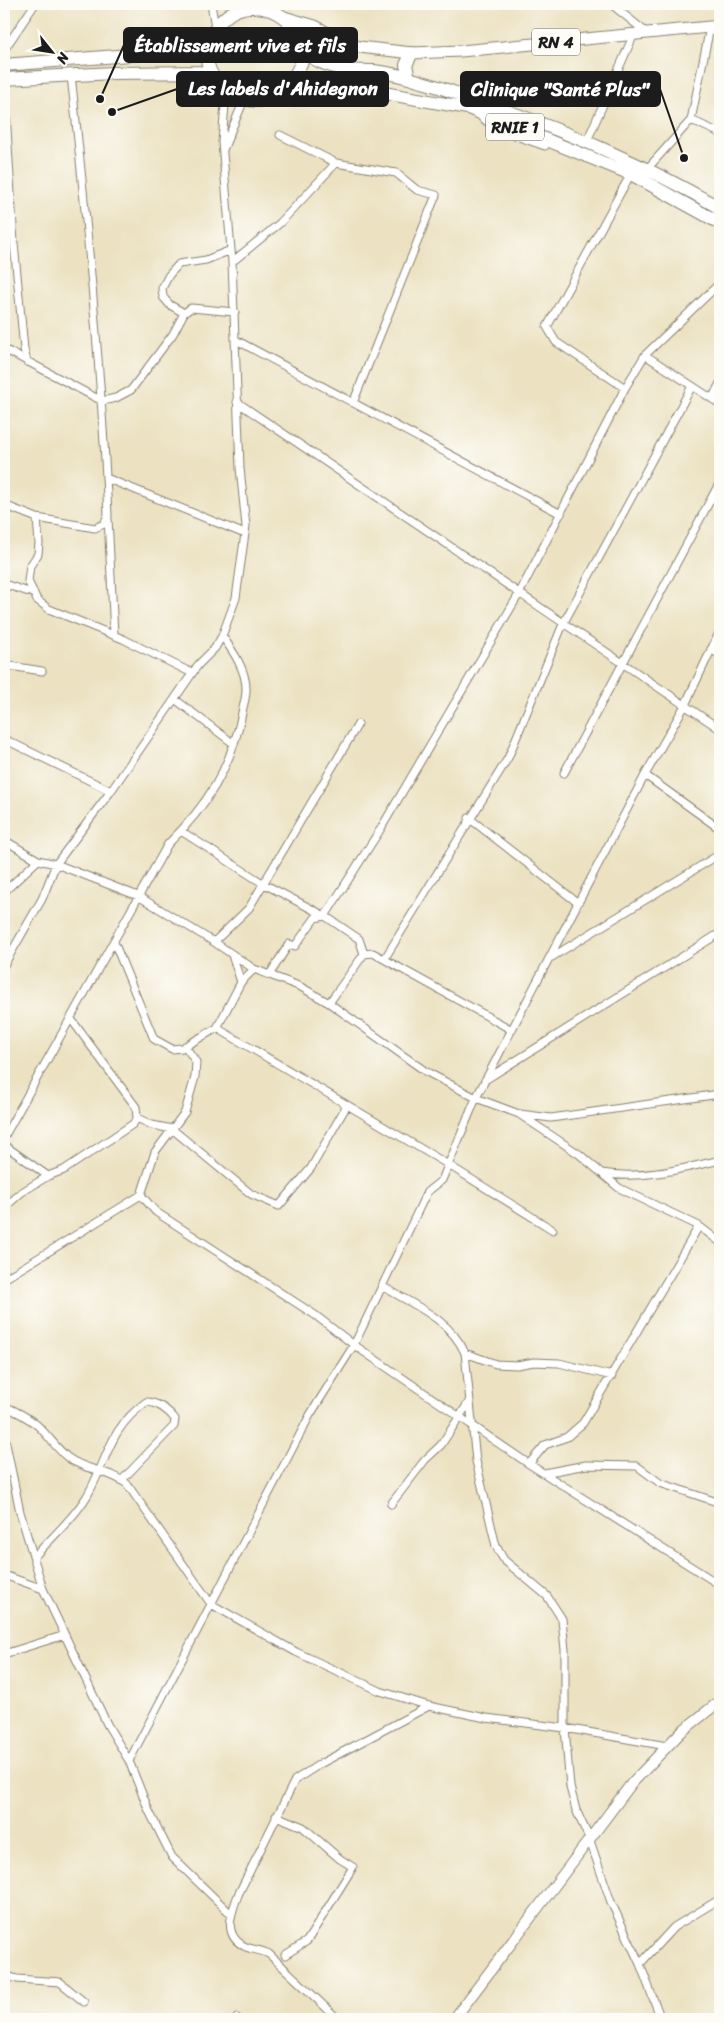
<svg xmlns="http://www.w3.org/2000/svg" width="724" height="2023" viewBox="0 0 724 2023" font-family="Sriracha,sans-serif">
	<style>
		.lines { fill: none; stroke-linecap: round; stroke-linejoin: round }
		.minor-casing { stroke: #847f6f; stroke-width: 9 }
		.secondary-casing { stroke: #847f6f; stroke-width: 12 }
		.primary-casing { stroke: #847f6f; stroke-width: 13 }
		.trunk-casing { stroke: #847f6f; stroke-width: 14 }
		.minor { stroke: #fff; stroke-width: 7 }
		.secondary { stroke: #fff; stroke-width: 10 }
		.primary { stroke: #fff; stroke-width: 11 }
		.trunk { stroke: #fff; stroke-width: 12 }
		.labels { text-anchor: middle; stroke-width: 4; stroke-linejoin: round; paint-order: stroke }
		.shield { fill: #fdfcf7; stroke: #605f5e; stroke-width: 1 }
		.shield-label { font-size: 16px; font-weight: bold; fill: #1c1c1c }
		.leader { fill: none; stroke: #1c1c1c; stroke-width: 2 }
		.callout-dot { fill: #1c1c1c; stroke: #fdfcf7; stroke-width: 2 }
		.callout { fill: #1c1c1c; stroke: #1c1c1c; stroke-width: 2 }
		.callout-label { font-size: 19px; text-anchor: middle; font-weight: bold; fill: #fff }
	</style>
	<rect width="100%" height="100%" fill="#fdfcf7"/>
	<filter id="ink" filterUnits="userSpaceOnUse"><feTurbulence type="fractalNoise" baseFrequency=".02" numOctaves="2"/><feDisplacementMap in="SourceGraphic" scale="10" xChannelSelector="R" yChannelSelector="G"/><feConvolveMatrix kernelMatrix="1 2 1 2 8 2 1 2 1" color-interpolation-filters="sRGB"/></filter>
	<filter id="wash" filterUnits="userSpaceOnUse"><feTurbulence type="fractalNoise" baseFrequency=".0096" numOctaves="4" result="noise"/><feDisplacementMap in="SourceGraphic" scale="20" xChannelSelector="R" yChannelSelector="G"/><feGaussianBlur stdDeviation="1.12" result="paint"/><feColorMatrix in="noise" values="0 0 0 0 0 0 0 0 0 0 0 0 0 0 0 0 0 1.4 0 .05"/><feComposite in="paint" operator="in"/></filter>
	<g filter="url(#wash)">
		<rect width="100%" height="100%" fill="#ece2c2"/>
	</g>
	<g filter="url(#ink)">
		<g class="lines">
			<g class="minor-casing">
				<path id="minor" d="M211,4l4,23
					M611,4l36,29
					M4,50l31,-46
					M4,80l10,163 10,106 3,13
					M482,118l17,12 46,16
					M691,120l29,13
					M280,135l56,28 60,10 21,17 19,5 -83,208
					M587,141l47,-107
					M223,150l21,-50
					M648,168l43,-48 19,-93
					M232,262l48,-39 56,-60
					M184,313l-14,-8 -7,-8 -1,-9 7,-13 10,-11 27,-4 25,-10
					M236,340l325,174
					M4,349l98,52 14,-3 15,-8 42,-56 11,-21 7,-5 44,4
					M645,355l75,49
					M625,388l-69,-46 -9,-15 81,-148
					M712,399l8,-16
					M237,402l483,327
					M106,478l139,56
					M4,505l33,13 58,10 9,-4 4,-9c-7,-147 -21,-294 -37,-440
					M37,518l2,25 -1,11 -8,12 -2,15 9,19 12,9 74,30 69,34
					M108,518l6,117
					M4,584l28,9
					M711,649l9,6
					M4,665l38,6
					M176,700l58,44
					M4,739l107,52
					M564,773l156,-291
					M645,775l75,54
					M469,818l109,85
					M181,831l83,53 61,32 34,23 5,15
					M4,840l34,20 18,4 82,32 76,46 40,27 47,18 28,16 96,68 51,27 43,16 60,40 40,34 80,38 21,16
					M4,892l34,-32
					M114,942l40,97 18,10 10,-1 35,-20 24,-46 13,-13
					M214,942l35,-34 109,-184
					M232,955l9,27
					M552,957l168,-103
					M385,958l123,-200 55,-134 129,-238
					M4,965l38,-66 14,-35 55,-73 87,-126 17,-17 7,-12 14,-38 10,-72 -6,-58 -8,-206 -10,-120 4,-50
					M270,974l19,-30 6,2 20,-28 10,-2 55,-86 139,-236 106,-206 20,-33 75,-72
					M329,1003l35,-49 9,-1 139,77
					M217,1028l230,136 106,66
					M485,1080l235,-147
					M520,1114l31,4 169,-24
					M137,1118l15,7 20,4 79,65 28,12 32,-38 36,-63
					M4,1137l164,-293c39,-38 63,-76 74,-131 1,-7 4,-15 4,-22 1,-20 -13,-40 -24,-55
					M4,1145l44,31
					M601,1173c39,7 81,-4 119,-13
					M141,1195l15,17 159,103 39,30 175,119 191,121
					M4,1208l18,-16 26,-16 16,-6 69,-46 4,-6 -1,-11 -65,-88
					M4,1279l137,-84 14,-43 30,-40 10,-35 1,-15 -11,-16
					M382,1286c30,18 68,33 83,67l11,108 20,85 8,14 43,36 15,23 3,31v78l5,59 6,23 13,28 22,64 29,62 21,55
					M465,1353l31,11 21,1 17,-3 25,1 53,13
					M4,1406c12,5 23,11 33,19 11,10 19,23 30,32 18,14 43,13 60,27l84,120 85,48 84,39 49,15 57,12 79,10 102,18
					M4,1434l16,78 23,77 64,135 22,37 20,50 23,46 59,57
					M529,1464l16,-19 22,-8 16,-14 116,-197
					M544,1473l42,-8 51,1 23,17 60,20
					M391,1504l34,-44 16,-15 28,-43
					M34,1557c17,-19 40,-39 53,-61 22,-38 20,-65 59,-94 11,0 22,8 29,17l-1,7 -52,54
					M4,1575l39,14
					M4,1654l61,-19
					M129,1761l181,-346 44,-70 73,-153 15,-12 34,-82 169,-323 39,-68 36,-76
					M276,1816l27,11 37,32 13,8 -46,74 -22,14
					M640,1964l34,-37 46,-28
					M4,1975l13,4 43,3 24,20
					M237,2018l1,1
					M338,2019l-69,-65c-8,-4 -15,-4 -23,-7 -24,-11 -15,-33 -8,-52l57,-115 25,-16 109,-58"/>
			</g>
			<g class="secondary-casing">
				<path id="secondary" d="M454,2019l178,-236 49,-51 39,-31"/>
			</g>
			<g class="primary-casing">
				<path id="primary" d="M284,17l31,9 29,16 15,5 53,6 49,-2 259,-25
					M304,48l14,-11 16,1"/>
			</g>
			<g class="trunk-casing">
				<path id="trunk" d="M306,53c-7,14 -12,28 -24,38 -26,23 -70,2 -75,-31 -3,-24 18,-52 43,-53 20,-1 37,9 47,26 3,6 5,16 10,20 7,8 20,12 30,15 12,4 25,2 37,3 17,2 33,6 48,11 23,6 45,16 68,23 83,29 153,59 230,103
					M4,65l176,-14 28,-5
					M294,77l174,31 163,66 89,49
					M409,78l-3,-13 6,-12
					M4,79l109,-6 97,-1"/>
			</g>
			<use href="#minor" class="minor"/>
			<use href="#secondary" class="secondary"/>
			<use href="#primary" class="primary"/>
			<use href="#trunk" class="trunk"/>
		</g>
	</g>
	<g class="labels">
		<g class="shield">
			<rect x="532" y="28.5" width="48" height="27" rx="4"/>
			<rect x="486" y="113.5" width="58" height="27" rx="4"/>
		</g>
		<g class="shield-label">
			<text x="556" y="48">RN 4</text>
			<text x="515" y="133">RNIE 1</text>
		</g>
	</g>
	<path class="leader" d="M100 99L124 45M112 112L177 89M684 158L660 89"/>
	<g class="callout-dot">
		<circle cx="100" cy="99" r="5"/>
		<circle cx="112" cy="112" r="5"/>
		<circle cx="684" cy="158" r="5"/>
	</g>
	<g class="callout">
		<rect x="124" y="28" width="233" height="34" rx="5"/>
		<rect x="177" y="72" width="211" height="34" rx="5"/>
		<rect x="461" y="72" width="199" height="34" rx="5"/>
	</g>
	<g class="callout-label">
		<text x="240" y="52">Établissement vive et fils</text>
		<text x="283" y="95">Les labels d'Ahidegnon</text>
		<text x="560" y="96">Clinique "Santé Plus"</text>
	</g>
	<rect width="724" height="2023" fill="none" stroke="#fdfcf7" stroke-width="20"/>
	<g transform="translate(52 52) rotate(120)" stroke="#fdfcf7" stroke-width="4" paint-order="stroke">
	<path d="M0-4L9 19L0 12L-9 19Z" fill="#1c1c1c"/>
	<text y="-8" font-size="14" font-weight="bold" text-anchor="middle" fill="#1c1c1c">N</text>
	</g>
</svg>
